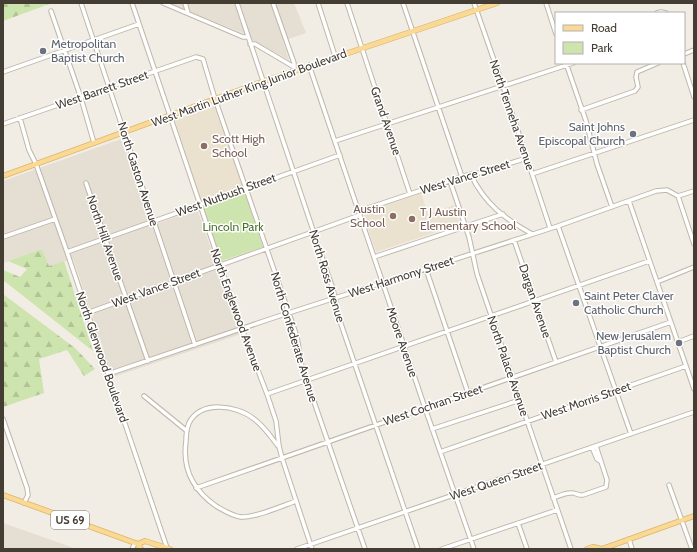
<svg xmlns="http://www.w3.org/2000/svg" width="697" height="552" viewBox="0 0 697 552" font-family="Cabin,sans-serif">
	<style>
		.residential { fill: #e5ded2 }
		.education { fill: #eae1ce }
		.green { fill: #cee4ae }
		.forest { fill: url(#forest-firs) }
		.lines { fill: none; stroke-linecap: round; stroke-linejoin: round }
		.minor-casing { stroke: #bfb7aa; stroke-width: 5.5 }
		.major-casing { stroke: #ddb566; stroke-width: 6 }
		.minor { stroke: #fff; stroke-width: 3.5 }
		.major { stroke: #f9d995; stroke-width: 4.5 }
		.worship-dot { fill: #6b7280; stroke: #fff; stroke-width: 1.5 }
		.education-dot { fill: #8d6e63; stroke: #fff; stroke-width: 1.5 }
		.labels { text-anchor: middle; stroke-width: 3; stroke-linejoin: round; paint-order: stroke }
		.shield { fill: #fff; stroke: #7b7771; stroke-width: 1 }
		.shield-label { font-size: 11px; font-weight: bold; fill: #433d34 }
		.worship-label { font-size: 12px; fill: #5b616d; stroke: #fff; text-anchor: start }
		.street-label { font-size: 12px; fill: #433d34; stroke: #fff }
		.education-label { font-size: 12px; fill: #785e54; stroke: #fff; text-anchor: start }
		.park-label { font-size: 12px; fill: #48712b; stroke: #fff }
	</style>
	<defs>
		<pattern id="forest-firs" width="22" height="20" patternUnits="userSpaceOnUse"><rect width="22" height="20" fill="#cee4ae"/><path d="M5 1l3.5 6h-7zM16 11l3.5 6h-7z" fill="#b2c496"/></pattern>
	</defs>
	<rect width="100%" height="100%" fill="#f1ede4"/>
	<path class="residential" d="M169,3h125l12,30 -23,8 6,19 -38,-21 -1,-3z
		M121,139l30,87 46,-17 44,125 -128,43 -40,-118 -24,7 -7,-17 -39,14v-82z
		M3,523l74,26h-74z"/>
	<path class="education" d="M214,106l31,86 -42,15 -28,-87z
		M421,193l7,21 26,-9 6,19 -84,28 -13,-39z"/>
	<path class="green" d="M245,192l18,55 -42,14 -18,-54z"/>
	<path class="forest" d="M3,3h49l-49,18z
		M42,249l7,17 15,-5 29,90 -90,-71v-10l17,7 7,-8 -19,-8z
		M3,294l72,54 20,21 -11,7 -17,-26 -28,9 5,34 -41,14z"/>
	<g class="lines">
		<g class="minor-casing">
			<path id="minor" d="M81,3l114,342
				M132,3l110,326 25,65 9,27 3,25 3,12 30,91
				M163,3l80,34h5
				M185,3l3,10
				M237,3l88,263 8,23 6,29 79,231
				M273,3l21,60v3
				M318,3l17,53
				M347,3l63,191
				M403,3l59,174
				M474,3l29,83 47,142
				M546,3l10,31
				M51,11l30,87 13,45
				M657,13l4,-1 5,1
				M250,44h5l39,23
				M684,54l10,-4
				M566,63l20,58 11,43 15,43
				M683,63l11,34
				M309,65l116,343 49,141
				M3,72l136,-48
				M581,110l54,-19 3,-4 -2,-10 1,-5 21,-9
				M20,118l9,32 7,14 31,88 100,296
				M3,124l193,-67 7,2 12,40 78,226 4,12 5,30 63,182
				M335,141l238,-78
				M532,174l162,-54
				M471,175c14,29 34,44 61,59
				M450,181l19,56 8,37 94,275
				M86,183l62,178
				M678,196l16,48
				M678,196l16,-5
				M629,201l65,188
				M359,211l108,-36 12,-2 48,-15
				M558,226l73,208
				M3,237l52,-18
				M514,240l42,122
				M67,252l273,-97
				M374,257l129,-43
				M426,269l42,124
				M657,282l37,-15
				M87,313l273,-98
				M678,342l16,-6
				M108,374l165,-56 285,-92 98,-35 11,-1 11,6
				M267,394l382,-133
				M144,396l43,35
				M3,419l24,69 1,7 -4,8
				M432,429l88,-29
				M278,446c-7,-9 -14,-20 -24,-27 -17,-14 -53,-19 -65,4 -2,5 -3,13 -3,18 -4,28 7,49 30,65 7,4 16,10 25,11 14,1 41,-11 55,-16
				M592,447l5,12 3,2
				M440,452l246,-86
				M669,485l23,64
				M196,488l475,-166
				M553,498c6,-2 12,-5 17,-5 5,-1 8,3 13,2l23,-8 1,-7 -11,-34
				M518,523l9,26
				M629,539l3,10
				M132,549l3,-6
				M297,549l397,-137
				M442,549l115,-39"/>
		</g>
		<g class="major-casing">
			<path id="major" d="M3,176l259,-94 235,-79
				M3,495l135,49 3,5
				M138,544l7,-3 25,8
				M587,549l6,-2 9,2 92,-33"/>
		</g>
		<use href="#minor" class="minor"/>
		<use href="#major" class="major"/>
	</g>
	<g class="worship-dot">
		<circle cx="43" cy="51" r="4"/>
		<circle cx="633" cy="134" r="4"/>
		<circle cx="576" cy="303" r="4"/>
		<circle cx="679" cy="343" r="4"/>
	</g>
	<g class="education-dot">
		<circle cx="204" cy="146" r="4"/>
		<circle cx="393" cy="216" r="4"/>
		<circle cx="412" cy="219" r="4"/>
	</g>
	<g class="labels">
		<rect class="shield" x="51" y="511" width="38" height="18" rx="3"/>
		<g class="shield-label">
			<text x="70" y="524">US 69</text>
		</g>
		<g class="worship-label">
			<text x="51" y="48">Metropolitan<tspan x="51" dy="14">Baptist Church</tspan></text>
			<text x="625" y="131" text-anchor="end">Saint Johns<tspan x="625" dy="14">Episcopal Church</tspan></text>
			<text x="584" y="300">Saint Peter Claver<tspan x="584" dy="14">Catholic Church</tspan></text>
			<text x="671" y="340" text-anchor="end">New Jerusalem<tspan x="671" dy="14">Baptist Church</tspan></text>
		</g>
		<g class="street-label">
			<text transform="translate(249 88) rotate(-20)" y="4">West Martin Luther King Junior Boulevard</text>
			<text transform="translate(102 90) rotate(-19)" y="4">West Barrett Street</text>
			<text transform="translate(512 115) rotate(71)" y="4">North Tenneha Avenue</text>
			<text transform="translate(386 121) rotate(71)" y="4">Grand Avenue</text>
			<text transform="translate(138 174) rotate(72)" y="4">North Gaston Avenue</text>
			<text transform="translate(465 177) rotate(-17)" y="4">West Vance Street</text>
			<text transform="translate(226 195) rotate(-20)" y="4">West Nutbush Street</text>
			<text transform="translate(105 238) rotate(71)" y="4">North Hill Avenue</text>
			<text transform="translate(327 276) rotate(73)" y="4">North Ross Avenue</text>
			<text transform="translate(401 277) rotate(-18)" y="4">West Harmony Street</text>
			<text transform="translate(156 288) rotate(-20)" y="4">West Vance Street</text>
			<text transform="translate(535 301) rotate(71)" y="4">Dargan Avenue</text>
			<text transform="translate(236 310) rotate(70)" y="4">North Englewood Avenue</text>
			<text transform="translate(294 337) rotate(73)" y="4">North Confederate Avenue</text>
			<text transform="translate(402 342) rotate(71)" y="4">Moore Avenue</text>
			<text transform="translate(102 357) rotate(71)" y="4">North Glenwood Boulevard</text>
			<text transform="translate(508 366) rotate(71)" y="4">North Palace Avenue</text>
			<text transform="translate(586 401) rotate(-19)" y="4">West Morris Street</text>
			<text transform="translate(433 405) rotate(-19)" y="4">West Cochran Street</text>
			<text transform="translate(496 481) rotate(-19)" y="4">West Queen Street</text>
		</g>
		<g class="education-label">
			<text x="212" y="143">Scott High<tspan x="212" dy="14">School</tspan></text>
			<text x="385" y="213" text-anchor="end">Austin<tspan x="385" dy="14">School</tspan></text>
			<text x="420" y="216">T J Austin<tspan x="420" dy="14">Elementary School</tspan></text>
		</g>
		<g class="park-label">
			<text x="233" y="231">Lincoln Park</text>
		</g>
	</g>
	<rect width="697" height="552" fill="none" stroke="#433d34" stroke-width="8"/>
	<rect x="555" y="12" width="130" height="52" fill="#ffffff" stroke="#b4b1ae"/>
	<rect x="563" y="25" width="20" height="6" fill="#f9d995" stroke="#b4b1ae"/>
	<text x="591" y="32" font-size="12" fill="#433d34">Road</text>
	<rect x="563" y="42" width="20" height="12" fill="#cee4ae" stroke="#b4b1ae"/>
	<text x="591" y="52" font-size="12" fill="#433d34">Park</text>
</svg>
